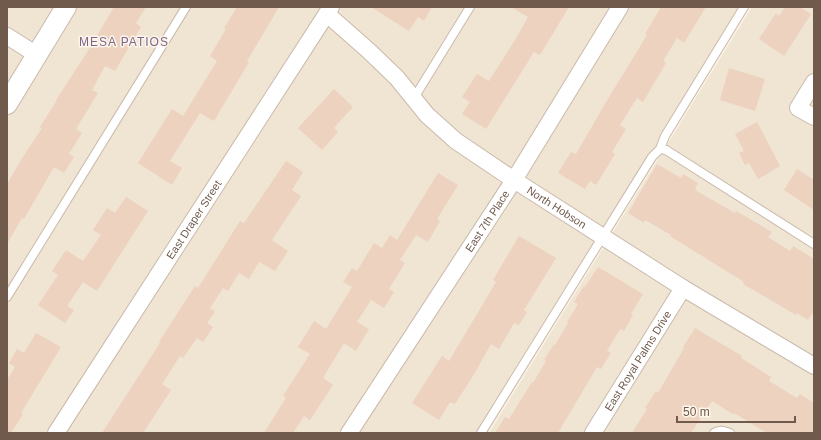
<svg xmlns="http://www.w3.org/2000/svg" width="821" height="440" viewBox="0 0 821 440" font-family="Helvetica,sans-serif">
	<style>
		.residential { fill: #f0e4d3 }
		.building { fill: #ecd2bf }
		.lines { fill: none; stroke-linecap: round; stroke-linejoin: round }
		.service-casing { stroke: #cabaac; stroke-width: 10 }
		.minor-casing { stroke: #cabaac; stroke-width: 18 }
		.tertiary-casing { stroke: #cabaac; stroke-width: 22 }
		.service { stroke: #fff; stroke-width: 8 }
		.minor { stroke: #fff; stroke-width: 16 }
		.tertiary { stroke: #fff; stroke-width: 20 }
		.labels { text-anchor: middle; stroke-width: 3; stroke-linejoin: round; paint-order: stroke }
		.street-label { font-size: 11px; fill: #705a4c; stroke: #fdf6ea }
		.neighbourhood-label { font-size: 12px; letter-spacing: 1px; fill: #7f658c; stroke: #fdf6ea }
	</style>
	<rect width="100%" height="100%" fill="#faf2e4"/>
	<path class="residential" d="M7,7h740l-266,426h-474z
		M752,7h62v426h-325z"/>
	<path class="building" d="M114,7h32l-10,16 5,4 -26,44 -10,-5 -13,24 6,3 -22,36 6,4 -13,21 5,3 -10,16 -10,-6 -30,52 -2,-1 -15,26v-60l14,-24 21,-32 -2,-1 17,-27h-1l30,-46z
		M237,7h42l-32,54 2,1 -35,59 -14,-8 -30,48 12,7 -10,17 -34,-22 34,-54 11,7 34,-55 -7,-5 16,-27 -2,-1z
		M371,7h61l-8,14 -6,-4 -9,14z
		M511,7h58l-29,48 -6,-3 -48,77 -24,-15 8,-12 -8,-5 15,-23 12,7 26,-41 13,-23z
		M661,7h45l-22,36 -7,-5 -14,23 3,2 -23,39 -6,-4 -17,27 6,4 -14,23 3,2 -19,31 -6,-4 -5,8 -27,-16 13,-21 5,2 30,-52 41,-67 -2,-1z
		M785,7h15l11,7 -27,42 -25,-17 17,-26 3,3z
		M729,68l36,11 -10,32 -35,-11z
		M334,89l19,18 -19,21 4,4 -16,18 -24,-22z
		M757,122l23,44 -22,13 -9,-16 -4,2 -6,-12 5,-2 -9,-17z
		M286,161l17,11 -11,18 9,6 -29,44 16,11 -13,20 -16,-9 -10,17 -10,-6 -11,18 -5,-3 -13,20 5,3 -8,12 6,4 -10,15 -6,-4 -14,20 -3,-2 -18,28 9,6 -28,43h-41l58,-90 -1,-1 36,-56 3,2 42,-67 4,2z
		M657,164l24,14 2,-4 15,9 -3,7 40,23 1,-2 36,21 -4,5 22,14 3,-5 21,13v52l-6,9 -11,-7 -1,2 -53,-31 1,-2 -74,-46 1,-1 -26,-15 -1,3 -16,-10z
		M797,169l17,11v30l-30,-20z
		M438,173l20,12 -21,34 3,2 -12,21 -12,-7 -16,25 5,3 -16,26 5,3 -10,16 -13,-8 -14,22 12,7 -13,22 -12,-8 -21,35 10,7 -23,35 -6,-4 -11,17h-29l22,-35 -3,-2 27,-42 -12,-7 16,-26 12,8 26,-42 -9,-5 9,-14 5,3 17,-28 8,5 8,-13 7,5z
		M126,197l22,14 -51,80 -14,-9 -16,24 7,4 -9,13 -27,-18 20,-30 -6,-4 14,-21 17,11 18,-26 -8,-5 14,-22 8,5z
		M519,236l37,22 -32,52 3,2 -8,13 -5,-2 -15,26 -8,-5 -18,32 -18,28 -5,-2 -11,18 -27,-17 30,-47 7,5 47,-79 -3,-2z
		M598,267l45,27 -12,20 2,1 -9,16 -4,-2 -13,22 4,2 -10,16 -4,-2 -39,66h-63l10,-16 4,2 23,-37 1,1 13,-22 -2,-1 10,-16 1,1 13,-22 -1,-1 11,-18 -4,-2 10,-16 1,1z
		M695,328l47,28 -1,2 30,19 -2,4 28,17 3,-4 14,9v30h-47l-33,-20 -1,1 -21,-13 -21,32h-59l15,-24 -2,-1 11,-17 2,2 26,-45 -1,-1z
		M36,333l25,14 -40,66 2,1 -12,19h-4v-53l8,-13 -6,-4 8,-14 7,4z"/>
	<g class="lines">
		<g class="service-casing">
			<path id="service" d="M414,98l56,-91
				M660,149l5,-13 79,-129
				M7,297l179,-290
				M481,433l171,-276 8,-8 6,1 148,94
				M714,433c6,-4 10,-2 16,0"/>
		</g>
		<g class="minor-casing">
			<g id="minor">
				<path id="s1" d="M327,14l42,37 28,27 30,37 29,26 58,39 169,108 131,78"/>
				<path d="M7,36l30,19"/>
				<path d="M814,82l-16,26 16,9"/>
				<path id="s2" d="M56,433l275,-426"/>
				<path id="s3" d="M349,433l165,-253 106,-173"/>
				<path id="s4" d="M593,433l90,-145"/>
			</g>
		</g>
		<g class="tertiary-casing">
			<path id="tertiary" d="M7,104l59,-97"/>
		</g>
		<use href="#service" class="service"/>
		<use href="#minor" class="minor"/>
		<use href="#tertiary" class="tertiary"/>
	</g>
	<g class="labels">
		<g class="street-label">
			<text dy="4" stroke="none"><textPath href="#s1" startOffset="302">North Hobson</textPath></text>
			<text dy="4" stroke="none"><textPath href="#s2" startOffset="254">East Draper Street</textPath></text>
			<text dy="4" stroke="none"><textPath href="#s3" startOffset="253">East 7th Place</textPath></text>
			<text dy="4" stroke="none"><textPath href="#s4" startOffset="85">East Royal Palms Drive</textPath></text>
		</g>
		<g class="neighbourhood-label">
			<text x="124" y="46">MESA PATIOS</text>
		</g>
	</g>
	<rect width="821" height="440" fill="none" stroke="#705a4c" stroke-width="16"/>
	<path d="M677 416v6h118v-6" fill="none" stroke="#705a4c" stroke-width="2"/>
	<text x="683" y="416" font-size="12" fill="#705a4c" stroke="#fdf6ea" stroke-width="3" paint-order="stroke">50 m</text>
</svg>
